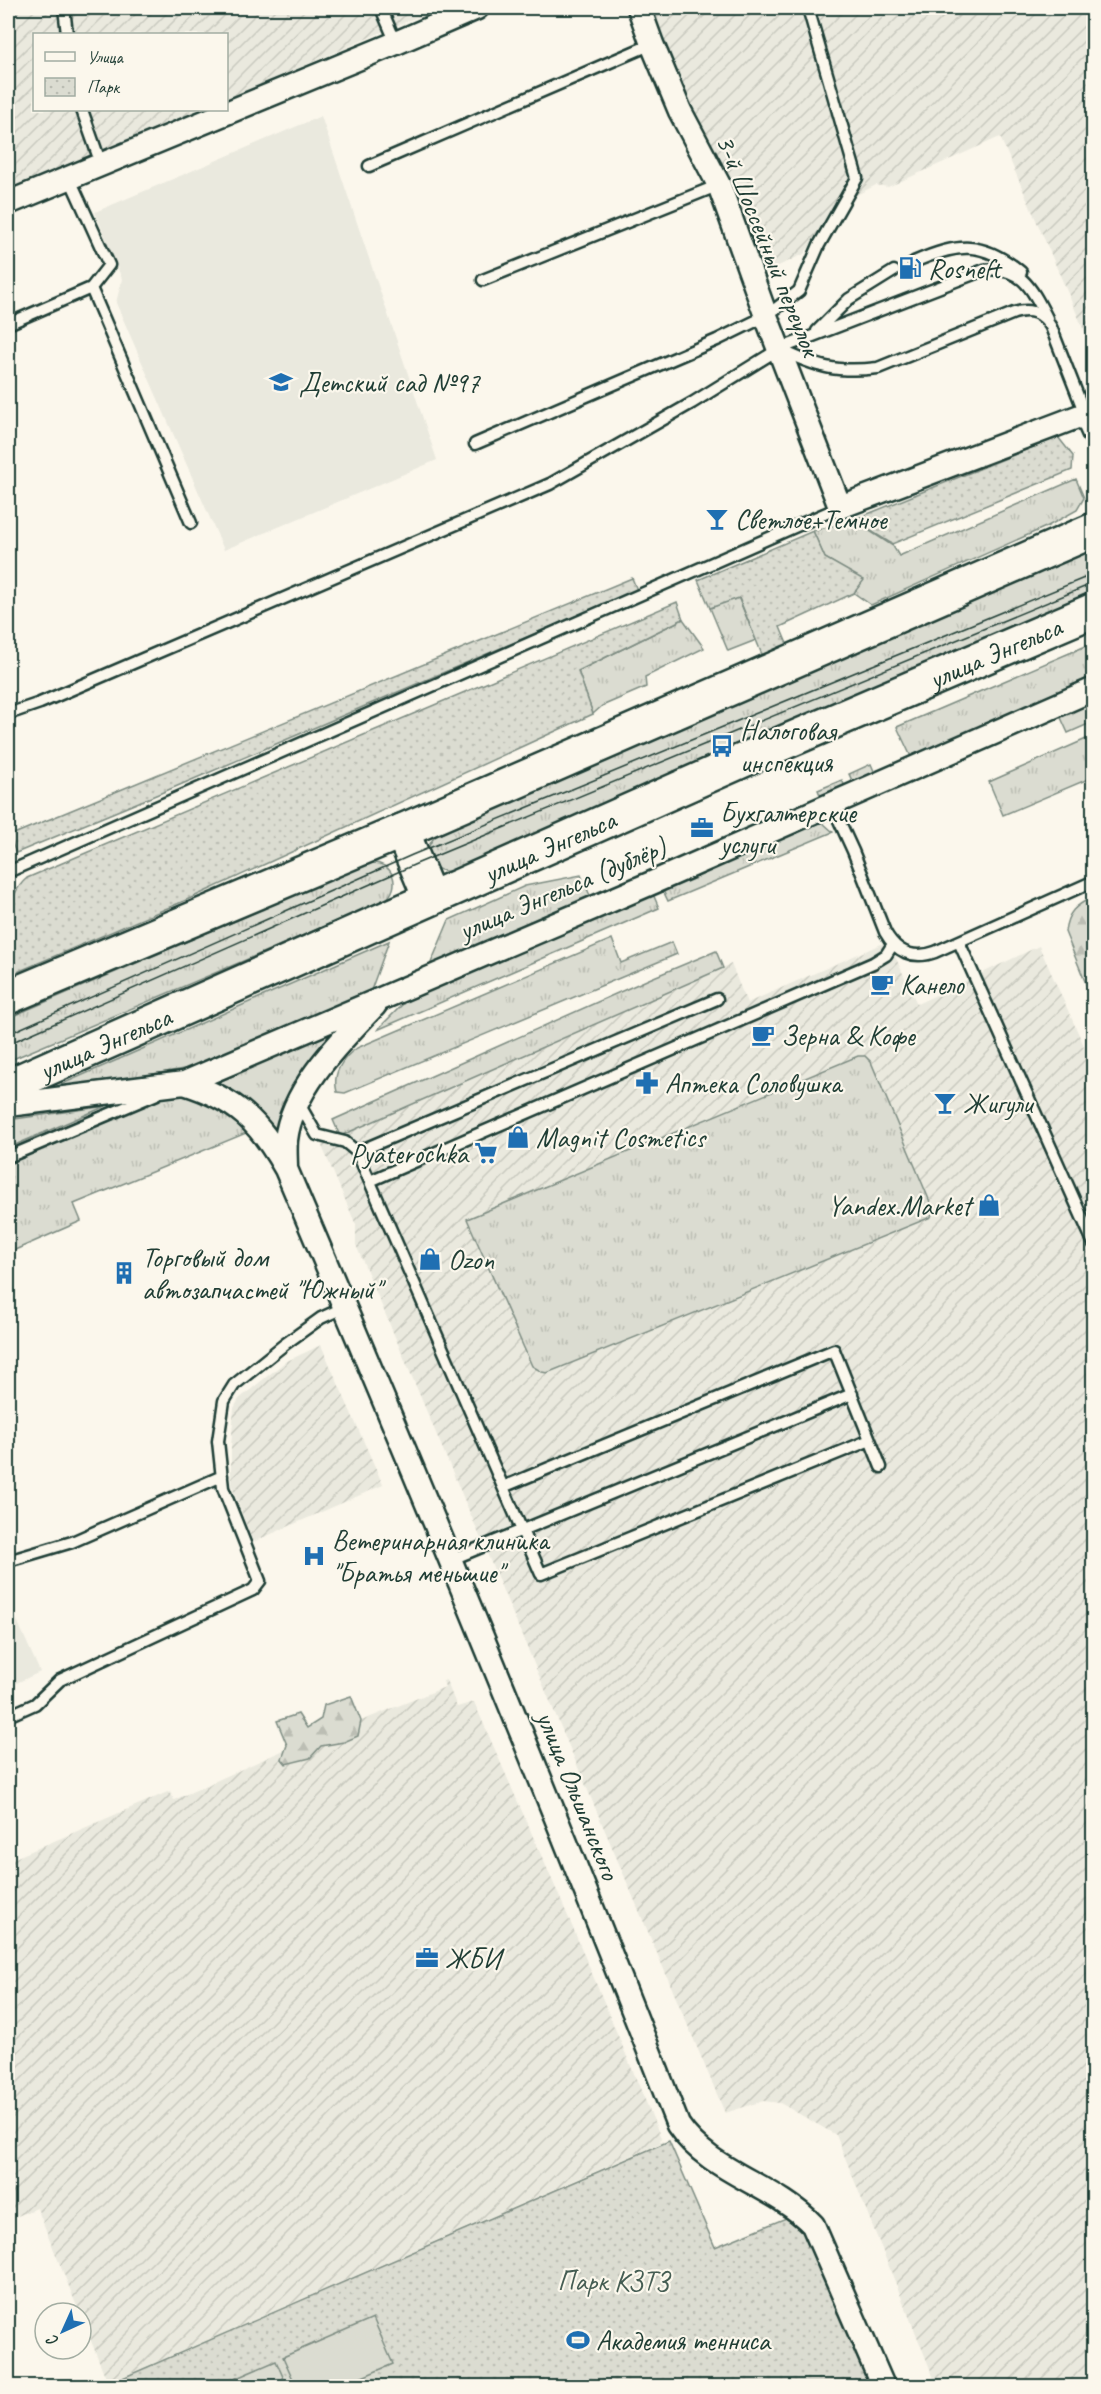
<svg xmlns="http://www.w3.org/2000/svg" width="1101" height="2394" viewBox="0 0 1101 2394" font-family="Caveat,sans-serif">
	<style>
		.built { fill: #eae9de }
		.industrial { fill: url(#industrial-furrows) }
		.grass { fill: url(#grass-tufts); stroke: #7d8c82; stroke-width: 1.5 }
		.forest { fill: url(#forest-firs); stroke: #7d8c82; stroke-width: 1.5 }
		.park { fill: url(#park-dots); stroke: #7d8c82; stroke-width: 1.5 }
		.garden { fill: #dbdcd1; stroke: #7d8c82; stroke-width: 1.5 }
		.lines { fill: none; stroke-linecap: round; stroke-linejoin: round }
		.service-casing { stroke: #1f3d34; stroke-width: 15 }
		.minor-casing { stroke: #1f3d34; stroke-width: 27 }
		.primary-casing { stroke: #1f3d34; stroke-width: 38 }
		.service { stroke: #fbf7ec; stroke-width: 10 }
		.minor { stroke: #fbf7ec; stroke-width: 22 }
		.primary { stroke: #fbf7ec; stroke-width: 33 }
		.tram { stroke: #1f3d34; stroke-width: 1.5 }
		.labels { text-anchor: middle; stroke-width: 4.5; stroke-linejoin: round; paint-order: stroke }
		.street-label { font-size: 28px; fill: #1f3d34; stroke: #fbf7ec }
		.poi-label { font-size: 28px; fill: #1f3d34; stroke: #fbf7ec; text-anchor: start }
		.park-label { font-size: 28px; fill: #455d53; stroke: #fbf7ec }
	</style>
	<defs>
		<pattern id="industrial-furrows" width="10" height="10" patternUnits="userSpaceOnUse" patternTransform="scale(1.5)"><rect width="10" height="10" fill="#eae9de"/><path d="M-1 1l2-2M0 10L10 0M9 11l2-2" fill="none" stroke="#c8c9bf"/></pattern>
		<pattern id="grass-tufts" width="24" height="20" patternUnits="userSpaceOnUse" patternTransform="scale(1.5)"><rect width="24" height="20" fill="#dbdcd1"/><path d="M3 7l-1-3M5 7V3M7 7l1-3M15 17l-1-3M17 17v-4M19 17l1-3" fill="none" stroke="#bcbeb4"/></pattern>
		<pattern id="forest-firs" width="22" height="20" patternUnits="userSpaceOnUse" patternTransform="scale(1.5)"><rect width="22" height="20" fill="#dbdcd1"/><path d="M5 1l3.5 6h-7zM16 11l3.5 6h-7z" fill="#bcbeb4"/></pattern>
		<pattern id="park-dots" width="8" height="8" patternUnits="userSpaceOnUse" patternTransform="scale(1.5)"><rect width="8" height="8" fill="#dbdcd1"/><path d="M2 2h.1M6 6h.1" fill="none" stroke="#bcbeb4" stroke-width="1.8" stroke-linecap="round"/></pattern>
	</defs>
	<rect width="100%" height="100%" fill="#fbf7ec"/>
	<filter id="ink" filterUnits="userSpaceOnUse"><feTurbulence type="fractalNoise" baseFrequency=".0167" numOctaves="2"/><feDisplacementMap in="SourceGraphic" scale="12" xChannelSelector="R" yChannelSelector="G"/><feConvolveMatrix kernelMatrix="1 2 1 2 8 2 1 2 1" color-interpolation-filters="sRGB"/></filter>
	<g filter="url(#ink)">
		<path class="built" d="M321,116l116,344 -213,90 -108,-247 6,-24 -27,-67z
			M8,1600l32,72 -32,15z"/>
		<path class="industrial" d="M8,8h430l-211,91 -1,-65h-192v76h168l-194,83z
			M650,8h443v343l-93,-214 -112,50 -12,-2 -37,19 -35,50 -43,20 -41,-107 -41,-85z
			M888,941l29,63 122,-58 55,122 -1,1318h-156l-101,-251 -56,-32 -17,-2 -38,12 -369,-868v-20l-35,-81 410,-180 16,39z
			M321,1345l62,140 -130,57 -22,-58v-38l3,-38 5,-9 46,-37z
			M446,1680l11,27 17,-5 93,212 94,224 -1,3 3,1 -555,241 -71,-175 -29,12v-359l162,-70 4,9 185,-84 2,5 84,-34 -2,-6z"/>
		<path class="grass" d="M1076,479l8,19 -7,12 -29,16 -177,79 -17,-12 7,-14 -36,-21 -12,-27 40,-11 40,26 6,10z
			M1093,540v62l-638,268c-22,7 -37,-18 -19,-34l377,-176z
			M738,597l18,43 -28,11 -18,-43z
			M683,619l21,29 -59,29 1,10 -44,19 -9,8 -15,-43z
			M1093,643v40l-179,80 -17,-36z
			M1093,696v26l-25,11 -10,-22z
			M1093,736v41l-90,38 -14,-33z
			M871,764l6,14 -22,9 -6,-13z
			M842,780l5,11 -24,11 -5,-12z
			M813,814l20,18 -165,69 -9,-19z
			M370,863c23,-2 33,24 14,38l-376,160v-43z
			M581,875l11,25 -164,70 21,-50 76,-34z
			M650,887l9,21 -282,122 42,-42z
			M612,939l9,24 51,-21 5,12 -332,139 -8,-1c-5,-18 5,-34 20,-44z
			M389,941l-19,52 -174,74 -152,25z
			M716,951l7,17 -383,168 -7,-16 316,-141z
			M348,1021c-27,33 -62,67 -72,108 -20,-22 -40,-36 -68,-48z
			M858,1056h7l6,6 62,147 -2,8 -384,156 -5,-1 -10,-6 -65,-147z
			M173,1095l27,2 56,32 -182,75 7,17 -73,32v-94l128,-55z
			M106,1106l-98,42v-28z"/>
		<path class="forest" d="M1093,897v104l-28,-69c2,-20 11,-27 28,-35z
			M351,1696l10,25 -3,15 -14,6 -23,4 -11,12 -24,6 -4,-5 5,-14 -10,-24 21,-7 9,14 14,-9 3,-14z"/>
		<path class="park" d="M1058,437l15,19 -1,14 -180,74 -39,-24z
			M813,531l12,27 39,22 -10,13 -74,34 8,19 -25,11 -24,-59 -29,10 -12,-28z
			M632,578l5,12 -469,200 -152,63 -7,-17z
			M677,602l6,17 -105,52 15,43 -402,184 -183,78c-1,-31 -7,-76 19,-98z
			M669,2141l46,106 71,-29 22,17 65,151h-769z"/>
		<path class="garden" d="M373,2318l20,46 -52,22h-45l-13,-29z
			M276,2361l11,25h-69z"/>
		<g class="lines">
			<g class="service-casing">
				<path id="service" d="M64,8l3,26
					M381,8l15,35
					M82,110l19,54
					M369,166l283,-122
					M69,177l40,88 -18,23 100,235
					M914,262c44,-19 68,-22 107,10
					M483,280l236,-95
					M8,324l83,-36
					M817,331l32,-32 45,-28
					M779,349l205,-79c37,-5 48,19 63,48
					M475,444l242,-104 49,-24 33,-25 20,-46 38,-67 -49,-170
					M8,714l32,-11 510,-219 142,-81 87,-54c37,18 57,24 99,19l136,-55c16,-5 28,-1 37,14l34,87
					M831,803l22,48 32,81c11,20 28,28 50,20l159,-71
					M8,872l832,-365
					M959,942l135,302
					M298,1102l19,33 28,7 12,10 184,422 329,-134
					M357,1152l360,-153
					M8,1157l149,-63
					M370,1181l503,-218 13,-8 7,-11
					M503,1487l331,-137 47,117
					M450,1560l402,-166
					M8,1561l64,-19 150,-66
					M8,1716l27,-12 25,-24 193,-90 7,-9 -37,-93 -5,-47 6,-40 10,-16 51,-41 36,-26 24,-11"/>
			</g>
			<g class="minor-casing">
				<path id="minor" d="M639,8l13,36 28,67 39,74 47,131 74,191 245,-93
					M8,203l388,-160 81,-35
					M1085,414l9,20
					M184,1083c52,16 76,39 102,86 135,317 267,635 392,956 32,48 96,59 135,100l70,161
					M8,1105l176,-22 470,-201 440,-193
					M286,1168c0,-9 -1,-19 0,-28 6,-52 55,-99 89,-135"/>
			</g>
			<g class="primary-casing">
				<g id="primary">
					<path d="M402,831l28,67"/>
					<path d="M8,997l394,-166 692,-301"/>
					<path id="s1" d="M8,1086l747,-331 339,-145"/>
				</g>
			</g>
			<use href="#service" class="service"/>
			<use href="#minor" class="minor"/>
			<use href="#primary" class="primary"/>
			<path class="tram" d="M8,1034l404,-179 682,-281
				M8,1044l408,-180 678,-281"/>
		</g>
	</g>
	<defs>
		<g id="fuel-bare" transform="scale(1.8)"><path d="M-5.5-6h7V0h2V4h1.3V-2.5L3-4.5l.8-.8L6-3V5H2.5V1h-1V6h-7ZM-4.2-4.7v3.2H.2V-4.7Z" fill="#1f6fb2" stroke="#fbf7ec" stroke-width="2.5" paint-order="stroke"/></g>
		<g id="school-bare" transform="scale(1.8)"><path d="M0-5L7-2L0 1L-7-2ZM-4 1L0 2.5L4 1V4Q0 6-4 4Z" fill="#1f6fb2" stroke="#fbf7ec" stroke-width="2.5" paint-order="stroke"/></g>
		<g id="bar-bare" transform="scale(1.8)"><path d="M-6-5H6L.8 .8V4.5H3.5V6h-7V4.5H-.8V.8Z" fill="#1f6fb2" stroke="#fbf7ec" stroke-width="2.5" paint-order="stroke"/></g>
		<g id="bus-bare" transform="scale(1.8)"><path d="M-5-6H5V4H4V6H2V4H-2V6H-4V4H-5ZM-3.5-4V0h7V-4ZM-3.5 1.2v1.5H-2V1.2ZM2 1.2v1.5H3.5V1.2Z" fill="#1f6fb2" stroke="#fbf7ec" stroke-width="2.5" paint-order="stroke"/></g>
		<g id="office-bare" transform="scale(1.8)"><path d="M-6-3h4V-5.5h4V-3h4V5H-6ZM-1-4.5V-3h2v-1.5ZM-6 0V1H6V0Z" fill="#1f6fb2" stroke="#fbf7ec" stroke-width="2.5" paint-order="stroke"/></g>
		<g id="cafe-bare" transform="scale(1.8)"><path d="M-5.5-4.5H6V0H3Q3 3.5 0 3.5H-2.5Q-5.5 3.5-5.5 0ZM3-3.2v2h1.7v-2ZM-6 4.5H4V6H-6Z" fill="#1f6fb2" stroke="#fbf7ec" stroke-width="2.5" paint-order="stroke"/></g>
		<g id="pharmacy-bare" transform="scale(1.8)"><path d="M-2-6h4v4h4v4h-4v4h-4v-4h-4v-4h4Z" fill="#1f6fb2" stroke="#fbf7ec" stroke-width="2.5" paint-order="stroke"/></g>
		<g id="shop-bare" transform="scale(1.8)"><path d="M-5-2.5h2.3a2.7 3.5 0 0 1 5.4 0H5L5.5 6h-11ZM-1.5-2.5h3a1.5 2.3 0 0 0-3 0Z" fill="#1f6fb2" stroke="#fbf7ec" stroke-width="2.5" paint-order="stroke"/></g>
		<g id="supermarket-bare" transform="scale(1.8)"><path d="M-6-5.5h2.5l.6 2H6L4.5 2H-2.5L-4.4-4H-6ZM-1.5 3.2a1.3 1.3 0 1 0 .1 0ZM3 3.2a1.3 1.3 0 1 0 .1 0Z" fill="#1f6fb2" stroke="#fbf7ec" stroke-width="2.5" paint-order="stroke"/></g>
		<g id="building-bare" transform="scale(1.8)"><path d="M-4-6H4V6H1V3H-1V6H-4ZM-2.5-4.3h1.7v1.8h-1.7ZM.8-4.3h1.7v1.8H.8ZM-2.5-1h1.7V.8h-1.7ZM.8-1h1.7V.8H.8Z" fill="#1f6fb2" stroke="#fbf7ec" stroke-width="2.5" paint-order="stroke"/></g>
		<g id="hospital-bare" transform="scale(1.8)"><path d="M-5-5h3v3.5h4V-5h3V5h-3V1.5h-4V5h-3Z" fill="#1f6fb2" stroke="#fbf7ec" stroke-width="2.5" paint-order="stroke"/></g>
		<g id="stadium-bare" transform="scale(1.8)"><path d="M0-5a6.5 5 0 1 0 0 10a6.5 5 0 1 0 0-10ZM-3.5-1.8h7v3.6h-7Z" fill="#1f6fb2" stroke="#fbf7ec" stroke-width="2.5" paint-order="stroke"/></g>
	</defs>
	<g fill-rule="evenodd">
		<use href="#fuel-bare" x="910" y="268"/>
		<use href="#school-bare" x="281" y="382"/>
		<use href="#bar-bare" x="717" y="519"/>
		<use href="#bus-bare" x="722" y="746"/>
		<use href="#office-bare" x="702" y="828"/>
		<use href="#cafe-bare" x="882" y="984"/>
		<use href="#cafe-bare" x="763" y="1035"/>
		<use href="#pharmacy-bare" x="647" y="1083"/>
		<use href="#bar-bare" x="945" y="1103"/>
		<use href="#shop-bare" x="518" y="1137"/>
		<use href="#supermarket-bare" x="486" y="1153"/>
		<use href="#shop-bare" x="989" y="1205"/>
		<use href="#shop-bare" x="430" y="1259"/>
		<use href="#building-bare" x="124" y="1273"/>
		<use href="#hospital-bare" x="314" y="1556"/>
		<use href="#office-bare" x="427" y="1958"/>
		<use href="#stadium-bare" x="578" y="2340"/>
	</g>
	<g class="labels">
		<g class="street-label">
			<text transform="translate(769 245) rotate(68)" y="10">3-й Шоссейный переулок</text>
			<text dy="10" stroke="none"><textPath href="#s1" startOffset="1078">улица Энгельса</textPath></text>
			<text dy="10" stroke="none"><textPath href="#s1" startOffset="592">улица Энгельса</textPath></text>
			<text transform="translate(562 888) rotate(-23)" y="10">улица Энгельса (дублёр)</text>
			<text dy="10" stroke="none"><textPath href="#s1" startOffset="106">улица Энгельса</textPath></text>
			<text transform="translate(579 1795) rotate(68)" y="10">улица Ольшанского</text>
		</g>
		<g class="poi-label">
			<text x="928" y="278">Rosneft</text>
			<text x="299" y="392">Детский сад №97</text>
			<text x="735" y="529">Светлое+Темное</text>
			<text x="740" y="740">Налоговая<tspan x="740" dy="32">инспекция</tspan></text>
			<text x="720" y="822">Бухгалтерские<tspan x="720" dy="32">услуги</tspan></text>
			<text x="900" y="994">Канело</text>
			<text x="781" y="1045">Зерна &amp; Кофе</text>
			<text x="665" y="1093">Аптека Соловушка</text>
			<text x="963" y="1113">Жигули</text>
			<text x="536" y="1147">Magnit Cosmetics</text>
			<text x="468" y="1163" text-anchor="end">Pyaterochka</text>
			<text x="971" y="1215" text-anchor="end">Yandex.Market</text>
			<text x="142" y="1267">Торговый дом<tspan x="142" dy="32">автозапчастей "Южный"</tspan></text>
			<text x="448" y="1269">Ozon</text>
			<text x="332" y="1550">Ветеринарная клиника<tspan x="332" dy="32">"Братья меньшие"</tspan></text>
			<text x="445" y="1968">ЖБИ</text>
			<text x="596" y="2350">Академия тенниса</text>
		</g>
		<g class="park-label">
			<text x="613" y="2290">Парк КЗТЗ</text>
		</g>
	</g>
	<rect width="1101" height="2394" fill="none" stroke="#fbf7ec" stroke-width="30"/>
	<rect x="15" y="15" width="1071" height="2364" fill="none" stroke="#1f3d34" stroke-width="2" filter="url(#ink)"/>
	<rect x="33" y="33" width="195" height="78" fill="#fbf7ec" stroke="#a3ada2" stroke-width="1.5"/>
	<rect x="45" y="52" width="30" height="9" fill="#fbf7ec" stroke="#a3ada2" stroke-width="1.5"/>
	<text x="87" y="63" font-size="18" fill="#1f3d34">Улица</text>
	<rect x="45" y="78" width="30" height="18" fill="url(#park-dots)" stroke="#a3ada2" stroke-width="1.5"/>
	<text x="87" y="93" font-size="18" fill="#1f3d34">Парк</text>
	<g transform="translate(63 2331) rotate(225)"><circle r="28" fill="#fbf7ec" stroke="#a3ada2" stroke-width="1.5"/>
	<path d="M0-4.5L10 22L0 15L-10 22Z" fill="#1f6fb2"/>
	<text y="-9" font-size="16" font-weight="bold" text-anchor="middle" fill="#1f3d34">С</text>
	</g>
</svg>
